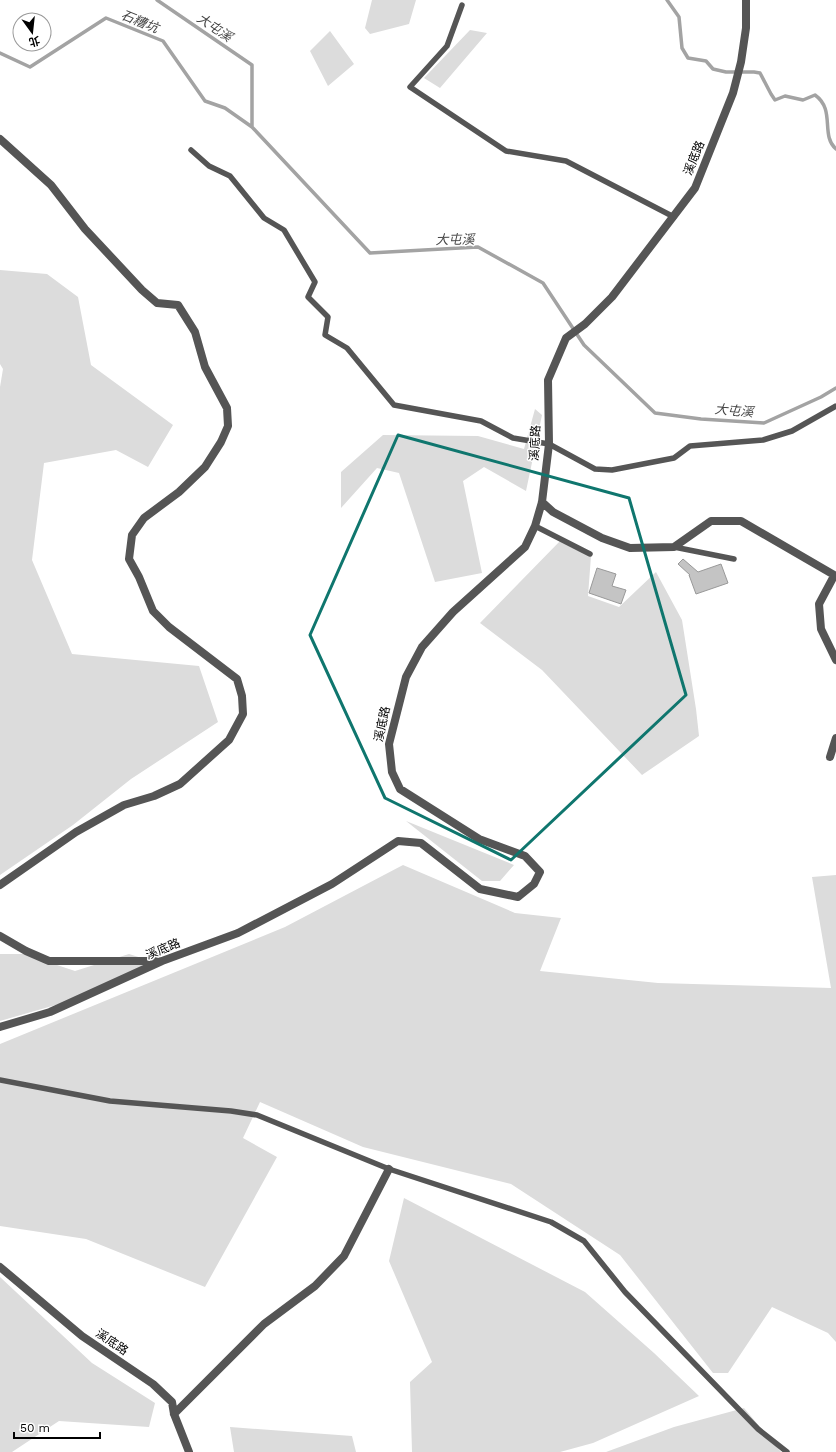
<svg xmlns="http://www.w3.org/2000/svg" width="836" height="1452" viewBox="0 0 836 1452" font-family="'Work Sans','Noto Sans TC',sans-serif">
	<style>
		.green { fill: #dcdcdc }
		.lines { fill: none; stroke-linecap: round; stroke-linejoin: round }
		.stream { stroke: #a3a3a3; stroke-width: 3.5 }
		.building { fill: #c4c4c4; stroke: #999 }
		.service { stroke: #555; stroke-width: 5.5 }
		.minor { stroke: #555; stroke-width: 8 }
		.marked { fill: none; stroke: #0f766e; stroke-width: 3; stroke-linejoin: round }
		.labels { text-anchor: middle; stroke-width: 3; stroke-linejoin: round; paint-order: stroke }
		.street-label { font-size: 12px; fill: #000; stroke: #fff }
		.water-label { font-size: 13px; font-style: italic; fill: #444; stroke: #fff }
	</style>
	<rect width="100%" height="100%" fill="#fff"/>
	<path class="green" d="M372,0h44l-7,24 -39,10 -5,-6z
		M470,30l17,3 -47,55 -16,-10z
		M330,31l24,33 -26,22 -18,-35z
		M0,270l47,4 31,23 13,68 82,60 -25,42 -32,-17 -72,13 -12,97 40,94 127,12 19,56 -87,57 -58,46 -73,50v-488l3,-18 -3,-5z
		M535,409l7,6 -16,76 -42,-24 -21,14 19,92 -47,9 -36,-109 -22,-5 -36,40v-36l42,-37 95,1 46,13z
		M560,541l31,15 -3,40 31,11 37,-35 26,48 14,89 3,27 -57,39 -100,-105 -62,-47z
		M406,821l108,44 -14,16h-18z
		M403,865l112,48 46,5 -21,53 118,12 173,5 -19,-111 24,-2v467l-8,-9 -56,-26 -44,66h-15l-93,-118 -109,-71 -148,-37 -103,-45 -17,36 34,19 -72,130 -119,-48 -86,-13v-182l285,-117z
		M0,954h24l51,17 54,-17 25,8 -88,40 -66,19z
		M404,1198l181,94 69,61 45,43 -106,47 -33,9h-148l-2,-70 22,-20 -43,-101z
		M0,1277l92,86 63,40 -6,24 -90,-6 -47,31h-12z
		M744,1408l37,44h-175l68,-25z
		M230,1427l122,9 4,16h-122z"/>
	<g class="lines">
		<path class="stream" d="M157,0l95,65v62l118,126 108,-6 65,36 41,62 71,68 46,6 63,4 57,-26 15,-9
			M667,0l12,17 3,31 6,10 18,3 7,8 13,3h28l6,1 11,21 4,6 10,-4 18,4 12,-5c21,15 5,40 21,54
			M0,53l30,14 76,-49 57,23 42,60 20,7 27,19"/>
	</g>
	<path class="building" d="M683,559l15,13 23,-8 7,19 -32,11 -7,-19h1l-12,-11z
		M597,568l19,6 -4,12 14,4 -5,14 -32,-11z"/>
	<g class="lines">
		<path class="service" d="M462,5l-15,41 -37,41 96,64 60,10 108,56
			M191,150l18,16 21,10 34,42 20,12 31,52 -7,15 20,20 -3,18 22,13 47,57 87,16 32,17 36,6 46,25 17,1 62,-12 16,-12 73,-6 29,-9 44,-25
			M535,526l55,28
			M674,547l60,12
			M0,1080l110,21 121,10 26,4 132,54 162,53 33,19 41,51 133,137 29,23"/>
		<path class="minor" d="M0,139l51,46 34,44 57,61 15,13 21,2 17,27 10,35 22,41 1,18 -7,16 -16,25 -26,25 -35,26 -12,17 -3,24 10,18 14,34 16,16 68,52 5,17 1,18 -14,26 -49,44 -26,12 -30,9 -48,27 -76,53
			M542,502l11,10 49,26 28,10 44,-1 37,-26h30l95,55
			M834,576l-15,28 2,25 15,31
			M830,757l6,-19
			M0,936l26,15 23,10h110
			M0,1027l50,-15 112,-51 76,-28 94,-49 66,-43 23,2 59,46 38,8 16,-13 6,-12 -15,-16 -46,-17 -79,-50 -8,-17 -3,-28 17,-67 16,-30 31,-35 72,-65 10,-21 7,-24 7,-58 -1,-64 18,-42 19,-14 27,-27 83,-109 38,-95 8,-31 5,-34v-28
			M0,1267l82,69 71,48 19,18 2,12 15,38
			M174,1414l90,-90 51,-38 29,-30 45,-87"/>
	</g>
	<path class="marked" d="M398,435l231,63 57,197 -175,165 -126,-62 -75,-163z"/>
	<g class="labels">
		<g class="street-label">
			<text transform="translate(694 158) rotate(-68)" y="4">溪底路</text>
			<text transform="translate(535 443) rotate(-87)" y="4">溪底路</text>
			<text transform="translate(382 724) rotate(-78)" y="4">溪底路</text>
			<text transform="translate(163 949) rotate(-22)" y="4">溪底路</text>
			<text transform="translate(112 1342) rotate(34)" y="4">溪底路</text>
		</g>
		<g class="water-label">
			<text transform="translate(140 21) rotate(22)" y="5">石糟坑</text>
			<text transform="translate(215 27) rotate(34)" y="5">大屯溪</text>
			<text transform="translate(455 239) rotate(-1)" y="5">大屯溪</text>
			<text transform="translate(734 410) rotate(5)" y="5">大屯溪</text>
		</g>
	</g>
	<g transform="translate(32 32) rotate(165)"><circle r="19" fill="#ffffff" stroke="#999999"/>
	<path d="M0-3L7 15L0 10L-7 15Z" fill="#000000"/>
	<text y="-6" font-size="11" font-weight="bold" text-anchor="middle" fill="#000000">北</text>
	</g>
	<path d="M14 1432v6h86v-6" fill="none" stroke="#000000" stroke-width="2"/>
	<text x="20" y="1432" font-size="12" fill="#000000" stroke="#ffffff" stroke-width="3" paint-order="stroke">50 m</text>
</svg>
